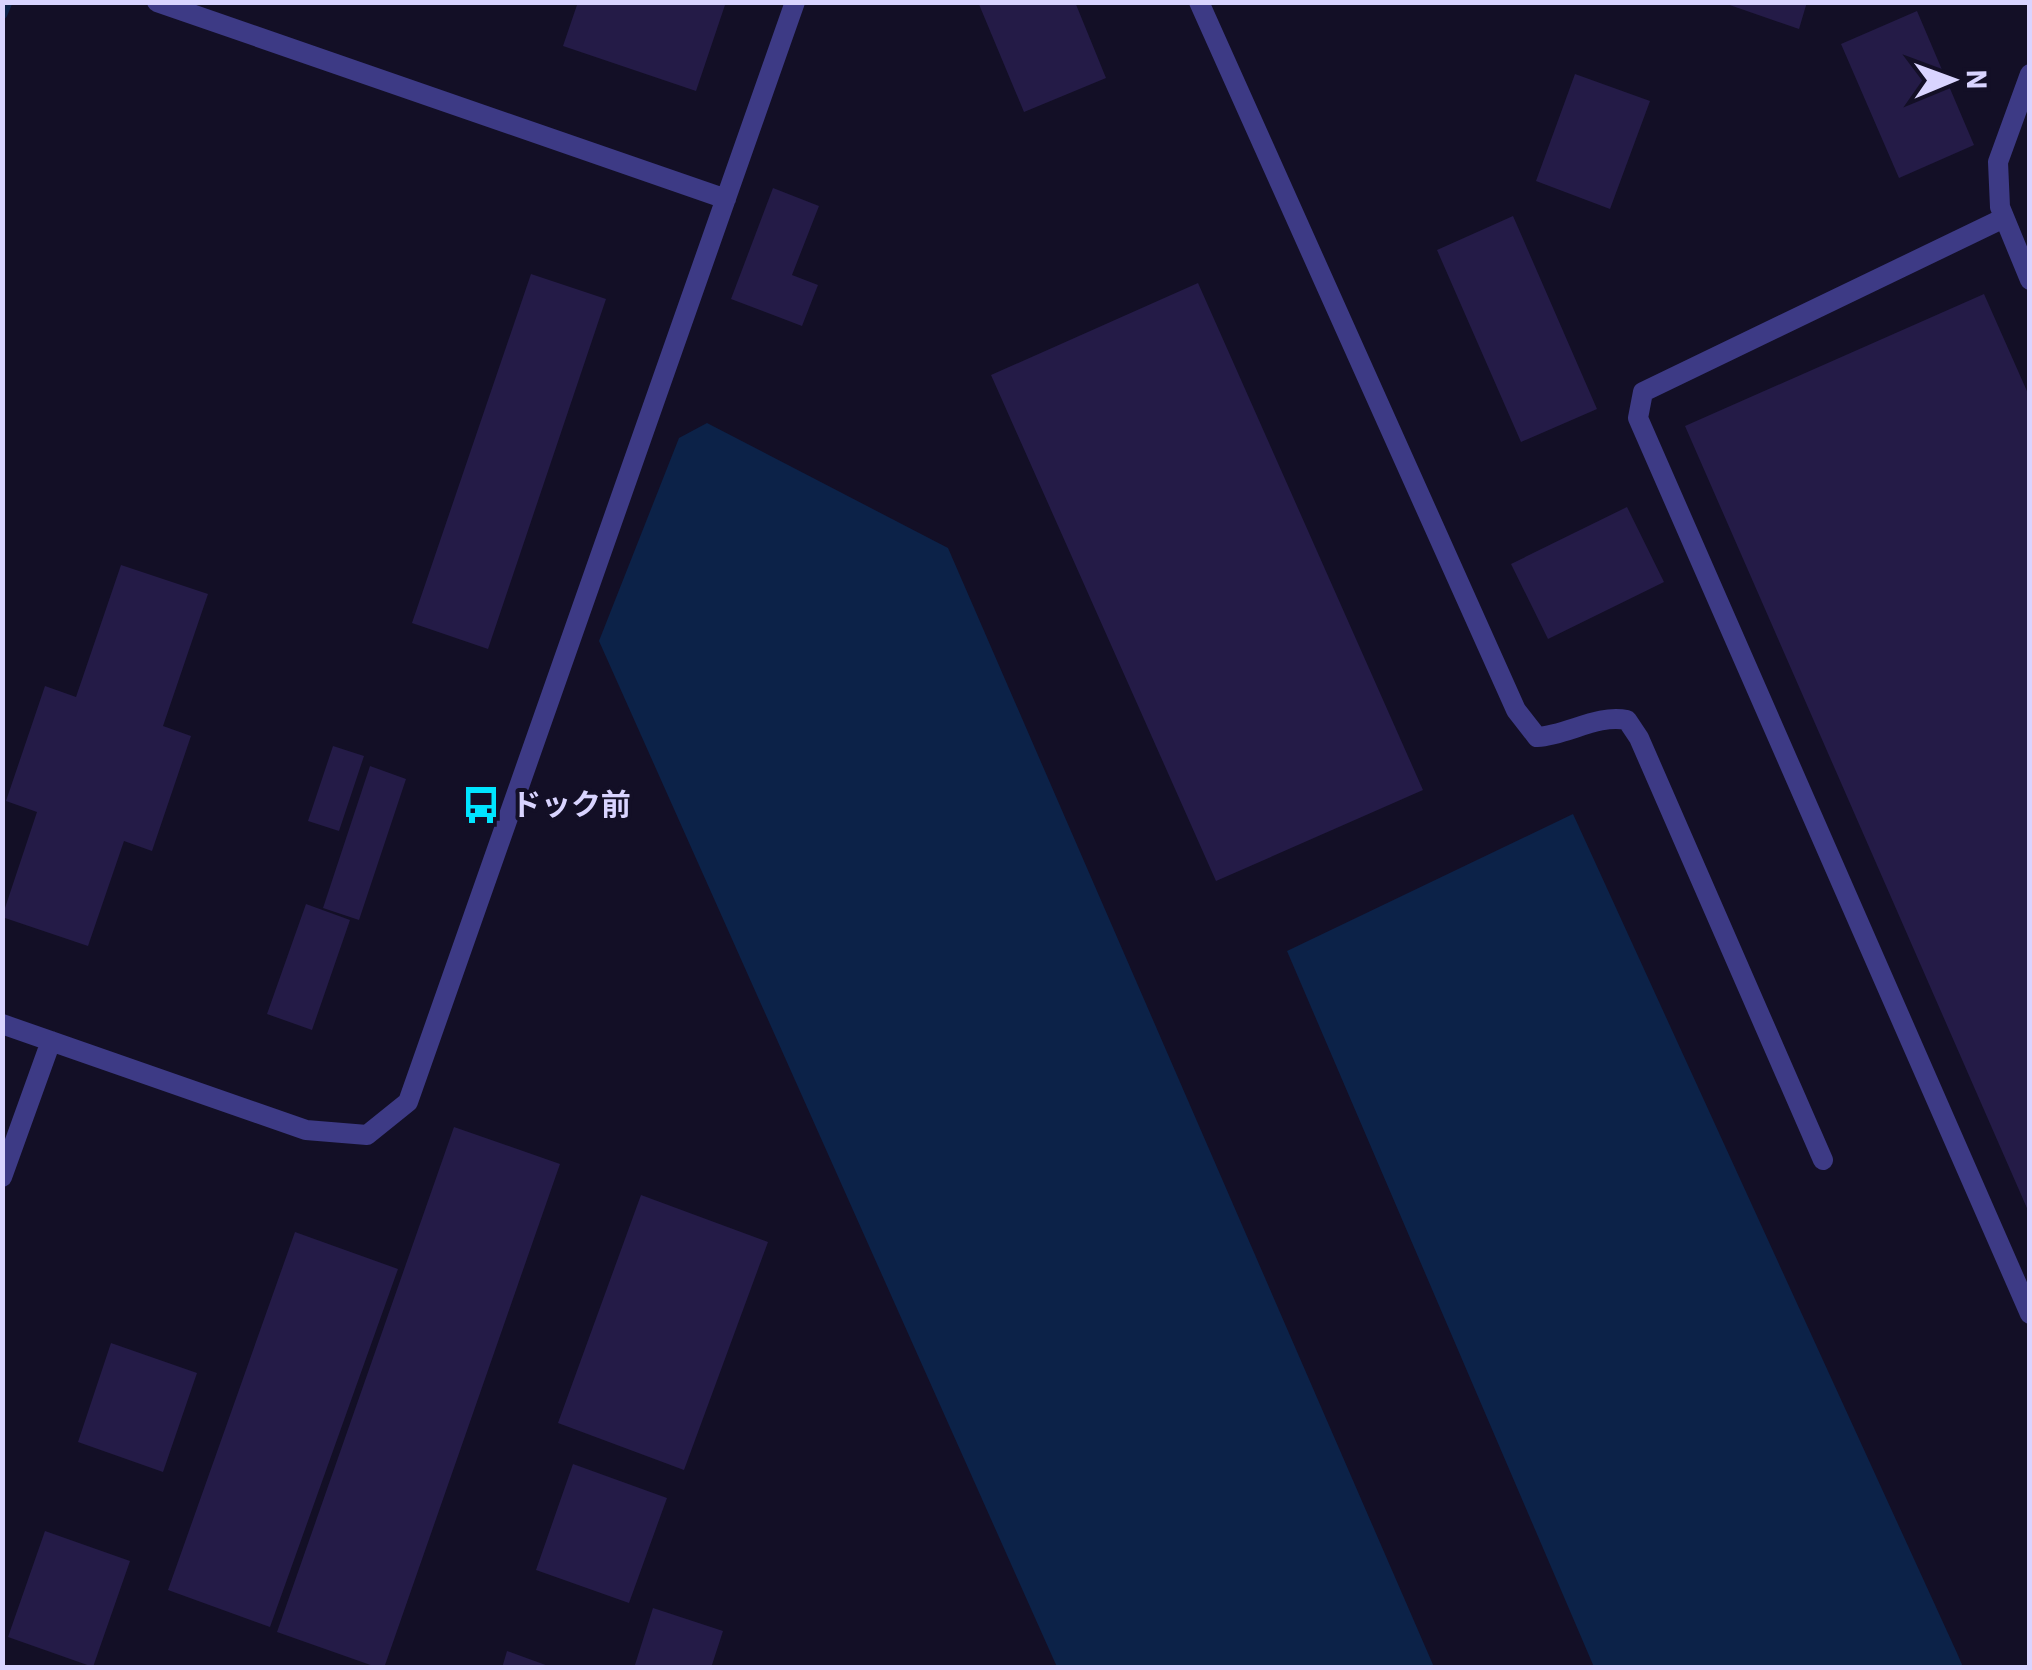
<svg xmlns="http://www.w3.org/2000/svg" width="2032" height="1670" viewBox="0 0 2032 1670" font-family="'IBM Plex Sans','Noto Sans JP',sans-serif">
	<style>
		.water { fill: #0c2248 }
		.lines { fill: none; stroke-linecap: round; stroke-linejoin: round }
		.stream { stroke: #0c2248; stroke-width: 11 }
		.building { fill: #241b47 }
		.lane { stroke: #3d3a85; stroke-width: 20 }
		.labels { text-anchor: middle; stroke-width: 8; stroke-linejoin: round; paint-order: stroke }
		.poi-label { font-size: 30px; font-weight: bold; fill: #d9d4ff; stroke: #130f26; text-anchor: start }
	</style>
	<rect width="100%" height="100%" fill="#130f26"/>
	<path class="water" d="M707,423l241,125 486,1119h-377l-458,-1026 80,-203z
		M1573,814l384,839 6,14h-369l-307,-716z"/>
	<g class="lines">
		<path class="stream" d="M2,14l5,-12"/>
	</g>
	<path class="building" d="M578,2h148l-30,89 -133,-45z
		M978,2h97l31,76 -82,34z
		M1721,2h86l-8,27z
		M1917,11l57,134 -75,33 -58,-134z
		M1575,74l75,27 -40,108 -74,-28z
		M773,188l46,18 -27,69 26,10 -16,41 -71,-27z
		M1513,216l84,193 -76,33 -84,-192z
		M531,274l75,25 -118,350 -76,-26z
		M1198,283l225,507 -207,91 -225,-506z
		M1984,294l46,104v817l-345,-789z
		M1627,507l37,75 -116,57 -37,-75z
		M121,565l87,29 -45,132 28,10 -39,115 -28,-10 -36,105 -86,-29 35,-105 -31,-11 39,-115 31,11z
		M333,746l31,10 -25,75 -31,-10z
		M370,766l36,13 -47,141 -36,-12z
		M306,904l44,16 -38,110 -45,-16z
		M454,1127l106,37 -176,504h-5l-102,-36z
		M641,1195l127,47 -84,228 -126,-47z
		M295,1232l103,37 -128,358 -102,-37z
		M111,1343l86,30 -34,99 -85,-30z
		M573,1464l94,34 -38,105 -93,-33z
		M45,1531l85,30 -37,106 -85,-30z
		M653,1608l70,23 -12,37h-77z
		M507,1651l44,16v1h-49z"/>
	<g class="lines">
		<path class="lane" d="M157,2l569,197
			M1199,2l317,708 21,27c31,-2 60,-23 90,-17l12,18 184,422
			M2030,74l-32,88 2,45 30,73
			M2004,218l-361,174 -5,26 392,896
			M2,1024l304,106 61,5 41,-33 387,-1100
			M2,1177l49,-136"/>
	</g>
	<defs>
		<g id="bus-bare" transform="scale(3)"><path d="M-5-6H5V4H4V6H2V4H-2V6H-4V4H-5ZM-3.5-4V0h7V-4ZM-3.5 1.2v1.5H-2V1.2ZM2 1.2v1.5H3.5V1.2Z" fill="#00e5ff" stroke="#130f26" stroke-width="2.5" paint-order="stroke"/></g>
	</defs>
	<g fill-rule="evenodd">
		<use href="#bus-bare" x="481" y="805"/>
	</g>
	<g class="labels">
		<g class="poi-label">
			<text x="511" y="815">ドック前</text>
		</g>
	</g>
	<rect width="2032" height="1670" fill="none" stroke="#d9d4ff" stroke-width="10"/>
	<g transform="translate(1952 80) rotate(89)" stroke="#130f26" stroke-width="8" paint-order="stroke">
	<path d="M0-8L18 38L0 25L-18 38Z" fill="#d9d4ff"/>
	<text y="-15" font-size="28" font-weight="bold" text-anchor="middle" fill="#d9d4ff">N</text>
	</g>
</svg>
